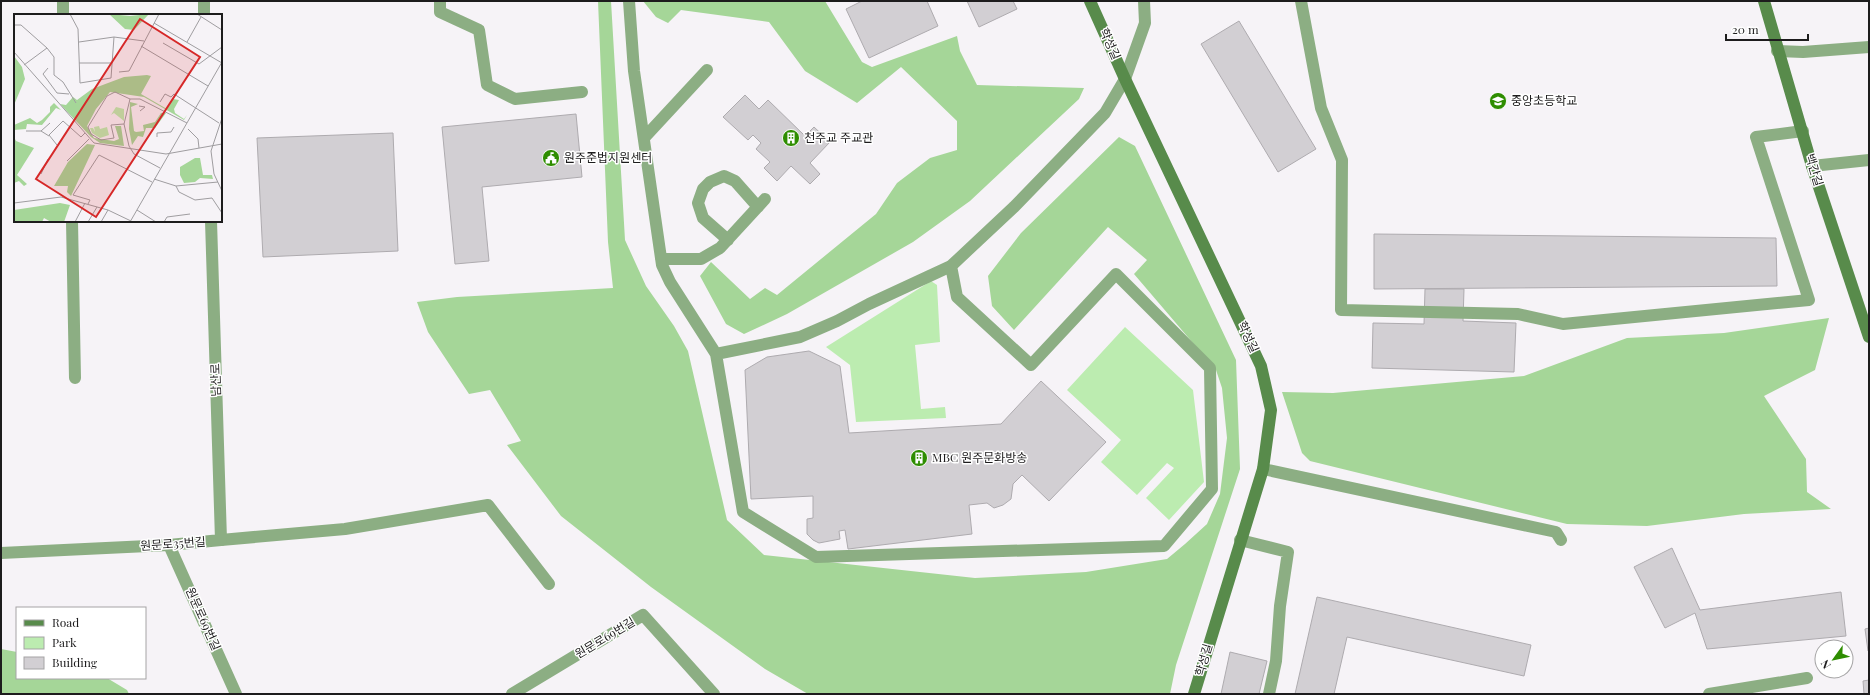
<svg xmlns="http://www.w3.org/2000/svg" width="1870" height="695" viewBox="0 0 1870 695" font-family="'Playfair Display','Noto Sans KR',serif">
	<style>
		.green { fill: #bcecb0 }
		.forest { fill: #a5d698 }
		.building { fill: #d2cfd3; stroke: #aeabaf }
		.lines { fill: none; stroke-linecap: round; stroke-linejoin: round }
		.lane { stroke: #8cae83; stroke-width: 12 }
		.street { stroke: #8cae83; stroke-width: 12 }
		.secondary { stroke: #588b4b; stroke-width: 12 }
		.labels { text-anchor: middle; stroke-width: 3; stroke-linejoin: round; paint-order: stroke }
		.street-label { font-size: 12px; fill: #1d1c1d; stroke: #fff }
		.poi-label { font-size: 12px; fill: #1d1c1d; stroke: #fff; text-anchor: start }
		.inset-road { fill: none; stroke: #9f9da0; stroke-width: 1 }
		.view { fill: #d62828; fill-opacity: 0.15; stroke: #d62828; stroke-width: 2 }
		.inset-edge { fill: none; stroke: #1d1c1d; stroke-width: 2 }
	</style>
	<rect width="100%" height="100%" fill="#f6f3f7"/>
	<path class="green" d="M931,281l6,4 3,57 -25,3 6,64 24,-2 1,11 -90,4 -6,-57 -24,-18z
		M1125,327l68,63 11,92 -35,38 -23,-22 28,-30 -7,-5 -30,32 -36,-33 20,-22 -54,-50z"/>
	<path class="forest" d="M598,1h13l14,239 21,46 28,40 14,25 39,169 37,35 211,23 111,-6 81,-13 18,-15 22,-20 13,-30 7,-56 -5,-50 -6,-18 -82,-96 13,-14 -39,-33 -94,103 -22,-24 -4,-30 33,-43 98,-96 16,9 101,214 4,109 -64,196 -6,29h-362l-43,-25 -114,-82 -90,-71 -54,-71 14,-4 -31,-51 -21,4 -41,-62 -11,-30 40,-5 156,-9 -5,-46z
		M643,1h182l37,61 10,5 85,-31 3,15 17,34 107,3 -5,11 -109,102 -57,41 -126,72 -43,20 -18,-10 -26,-48 11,-14 39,37 15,-11 12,7 99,-81 21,-31 33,-25 27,-8v-29l-56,-54 -44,36 -52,-32 -36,-49 -88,-12 -13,13 -12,-6z
		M1829,318l-14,52 -51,26 42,63 1,33 24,17 -87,5 -97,12 -80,-2 -257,-63 -8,-8 -20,-61 51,1 191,-17 103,-38 97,-5z
		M1,649l16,3v26h90l20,12 2,4h-128z"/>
	<path class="building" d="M862,1h65l11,25 -69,32 -23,-49z
		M967,1h46l4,8 -38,18z
		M1239,21l77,128 -38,23 -77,-128z
		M745,95l14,14 9,-9 37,36 9,-9 16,15 -20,21 10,11 -10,10 -19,-18 -14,15 -13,-13 6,-6 -14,-13 5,-6 -8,-8 -5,5 -25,-23z
		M576,114l6,63 -100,10 7,74 -34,3 -13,-137z
		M393,133l5,118 -135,6 -6,-119z
		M1374,234l402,4 1,48 -403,3z
		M1425,289h39l-1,32 53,2 -2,49 -142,-4 1,-45 51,1z
		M809,351l31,15 9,67 152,-9 40,-43 65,61 -57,59 -27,-26 -9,9 -2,15 -8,6 -9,3 -7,-5 -18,2 3,29 -124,15 -3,-19 -6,1 1,8 -21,4 -6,-3 -6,-6v-15l6,-1v-22l-62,3 -6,-129 22,-13z
		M1672,548l28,62 141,-18 5,44 -139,13 -12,-36 -30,15 -31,-61z
		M1317,597l214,48 -7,31 -177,-39 -13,57h-39z
		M1869,628v23h-1l-3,-22z
		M1230,652l37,9 -8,33h-38z
		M1869,680v14h-5l-1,-13z"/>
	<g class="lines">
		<path class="lane" d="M63,1v14
			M440,1v11l39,18 8,55 28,14 67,-7
			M629,1l5,70 28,194 8,17 46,72 27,158 73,45 348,-11 48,-57 -2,-121 -94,-94 -85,91 -74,-68 -6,-31
			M1301,1l20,107 21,52 -1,150 177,4 45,10 246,-24 -53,-163 47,-6
			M1777,51l26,1 66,-5
			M644,138l63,-68
			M1812,166l57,-6
			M72,221l3,157
			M728,240l-25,-22 -5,-15 5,-14 7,-7 14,-6 11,5 23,26
			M661,259h40l19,-11 45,-49
			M716,354l84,-17 37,-16 32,-17 82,-38 63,-59 91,-94 20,-34 20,-56 -1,-22
			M1263,469l293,63 5,8
			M221,540l124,-11 143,-24 61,79
			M1240,540l48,12 -8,54 -4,55 -7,33
			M512,694l131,-79 71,79
			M1709,694l98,-16"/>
		<path class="street" d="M204,1v14
			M169,545l67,149
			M1,553l168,-8 52,-5 -10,-319"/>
		<path class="secondary" d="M1090,1l35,78 136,287 10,44 -8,59 -69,225
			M1764,1l48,165 57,171"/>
	</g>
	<defs>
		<g id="school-disc" transform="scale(0.9)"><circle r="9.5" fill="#2e8d00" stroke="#fff"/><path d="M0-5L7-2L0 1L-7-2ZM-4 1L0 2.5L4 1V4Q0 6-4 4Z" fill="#fff"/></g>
		<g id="building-disc" transform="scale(0.9)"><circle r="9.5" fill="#2e8d00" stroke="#fff"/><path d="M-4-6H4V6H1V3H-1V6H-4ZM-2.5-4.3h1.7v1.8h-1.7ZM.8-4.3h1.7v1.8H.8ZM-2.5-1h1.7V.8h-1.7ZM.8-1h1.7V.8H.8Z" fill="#fff"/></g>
		<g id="civic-disc" transform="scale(0.9)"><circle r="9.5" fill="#2e8d00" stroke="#fff"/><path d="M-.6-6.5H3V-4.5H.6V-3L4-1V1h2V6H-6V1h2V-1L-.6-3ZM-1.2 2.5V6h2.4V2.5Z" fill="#fff"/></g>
	</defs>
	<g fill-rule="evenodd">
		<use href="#school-disc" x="1498" y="101"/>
		<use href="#building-disc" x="791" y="138"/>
		<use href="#civic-disc" x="551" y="158"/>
		<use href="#building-disc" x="919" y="458"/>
	</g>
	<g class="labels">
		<g class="street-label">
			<text transform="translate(1110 44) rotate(66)" y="4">학성길</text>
			<text transform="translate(1814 170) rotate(73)" y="4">백간길</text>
			<text transform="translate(1248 337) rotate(65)" y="4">학성길</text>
			<text transform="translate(216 380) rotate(-92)" y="4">남산로</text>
			<text transform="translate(173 544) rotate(-4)" y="4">원문로35번길</text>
			<text transform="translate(203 619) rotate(66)" y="4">원문로69번길</text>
			<text transform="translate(605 638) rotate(-31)" y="4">원문로69번길</text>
			<text transform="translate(1204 660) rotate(-74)" y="4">학성길</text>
		</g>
		<g class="poi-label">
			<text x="1511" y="105">중앙초등학교</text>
			<text x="804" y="142">천주교 주교관</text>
			<text x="564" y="162">원주준법지원센터</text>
			<text x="932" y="462">MBC 원주문화방송</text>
		</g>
	</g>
	<g transform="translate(14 14)">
		<rect width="208" height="208" fill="#f6f3f7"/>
		<path d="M102,93l8,2v12l-10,-8 -3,2zM85,112l1,3 7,-2 2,8 -9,3 -8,-5 -2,-5h3l2,4 -1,-5z" fill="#bcecb0"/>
		<path d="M95,0l21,2 19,-2 -15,16 -9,-1zM0,42l8,11 3,12 -11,26zM133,61l4,1 -10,18 26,15 6,-10 6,1 -5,9 1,4 9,6 3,-4 -3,5 -40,-23 -34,-5 -14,17 -9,17 7,12 20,3 5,-2 -4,-13h6l3,20 -24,-3 -9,-6 -31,-33 6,1 7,-8 4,3 15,-11 32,-12zM116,88l8,2 -7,3 3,24 2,1 8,-1 -1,-6 12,-3 6,-9h5l-11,15h-9l-3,9 -5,-1 -6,9 -3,-16zM40,89l7,7 -5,-2 -14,17 -15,-1 -1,5 -12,1v-5l16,-7 7,5 5,-3 8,-8v-5zM0,123l2,4 18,7 -17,27 10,9 -3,2 -5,-5 -5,2zM73,130l8,1 -24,51 -4,-4 1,-6h-14l14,-24zM181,144h5l3,17h9l1,4 -13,-1 -5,4 -11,1 -4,-8v-8zM46,189l10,2 -6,17h-13l-7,-4 -2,4h-28v-12z" fill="#a5d698"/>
		<path class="inset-road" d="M56,0l8,15 2,54 31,-5 3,-41M183,0l25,16M140,9l68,40M0,11h7l26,23 7,9v18l9,7 13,21M65,28l35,-5 30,4M173,28l14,-25M149,29l36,21 23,-17M127,32l67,40M0,38l80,91 72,11 56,-10M65,49h33M10,51l23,-17M34,54l-5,6 14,19 12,1M105,58l10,-1 30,-57M116,85l-6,25 5,22 5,8 26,14M146,88l5,-8 6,3 3,-3 45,29M125,92l6,1 -5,4M208,104l-11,33 3,23 8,17M110,110l-13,1 3,13 -13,2 -10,-6 -3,-7 19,-31 8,-4 15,7h10l47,24M174,115l10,10 1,9M12,117h15M35,122l-8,-5 9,-8M143,123v-4l14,-1 3,-5M43,131l-8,-10 14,-14 18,16 4,-4M53,147l22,-22M27,160l7,-15M140,165l22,7 42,-4M162,172l3,6 16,8 17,-2 10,15M0,189l47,-6 47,13 23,11M74,190l2,-4 -17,-5 26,-40 53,27M123,196l19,12M61,208l10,-19M74,208l9,-15M87,208l7,-12M116,208l92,-160M150,208l3,-5 23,-3"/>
		<path class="view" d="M126,5l60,38 -104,160 -60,-38z"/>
		<rect width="208" height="208" class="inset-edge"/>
	</g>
	<rect width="1870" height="695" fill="none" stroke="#1d1c1d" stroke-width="4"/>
	<rect x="16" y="607" width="130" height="72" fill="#ffffff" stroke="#a5a4a5"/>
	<rect x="24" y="620" width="20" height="6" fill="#588b4b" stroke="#a5a4a5"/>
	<text x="52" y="627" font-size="12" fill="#1d1c1d">Road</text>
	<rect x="24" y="637" width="20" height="12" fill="#bcecb0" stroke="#a5a4a5"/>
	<text x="52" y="647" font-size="12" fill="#1d1c1d">Park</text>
	<rect x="24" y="657" width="20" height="12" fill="#d2cfd3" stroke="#a5a4a5"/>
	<text x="52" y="667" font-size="12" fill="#1d1c1d">Building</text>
	<g transform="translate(1834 659) rotate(237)"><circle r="19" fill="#ffffff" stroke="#a5a4a5"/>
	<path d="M0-3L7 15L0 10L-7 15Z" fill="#2e8d00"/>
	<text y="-6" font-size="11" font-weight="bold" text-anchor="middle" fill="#1d1c1d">N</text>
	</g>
	<path d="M1726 34v6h82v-6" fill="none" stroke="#1d1c1d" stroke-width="2"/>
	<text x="1732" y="34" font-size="12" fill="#1d1c1d" stroke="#ffffff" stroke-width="3" paint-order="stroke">20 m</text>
</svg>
